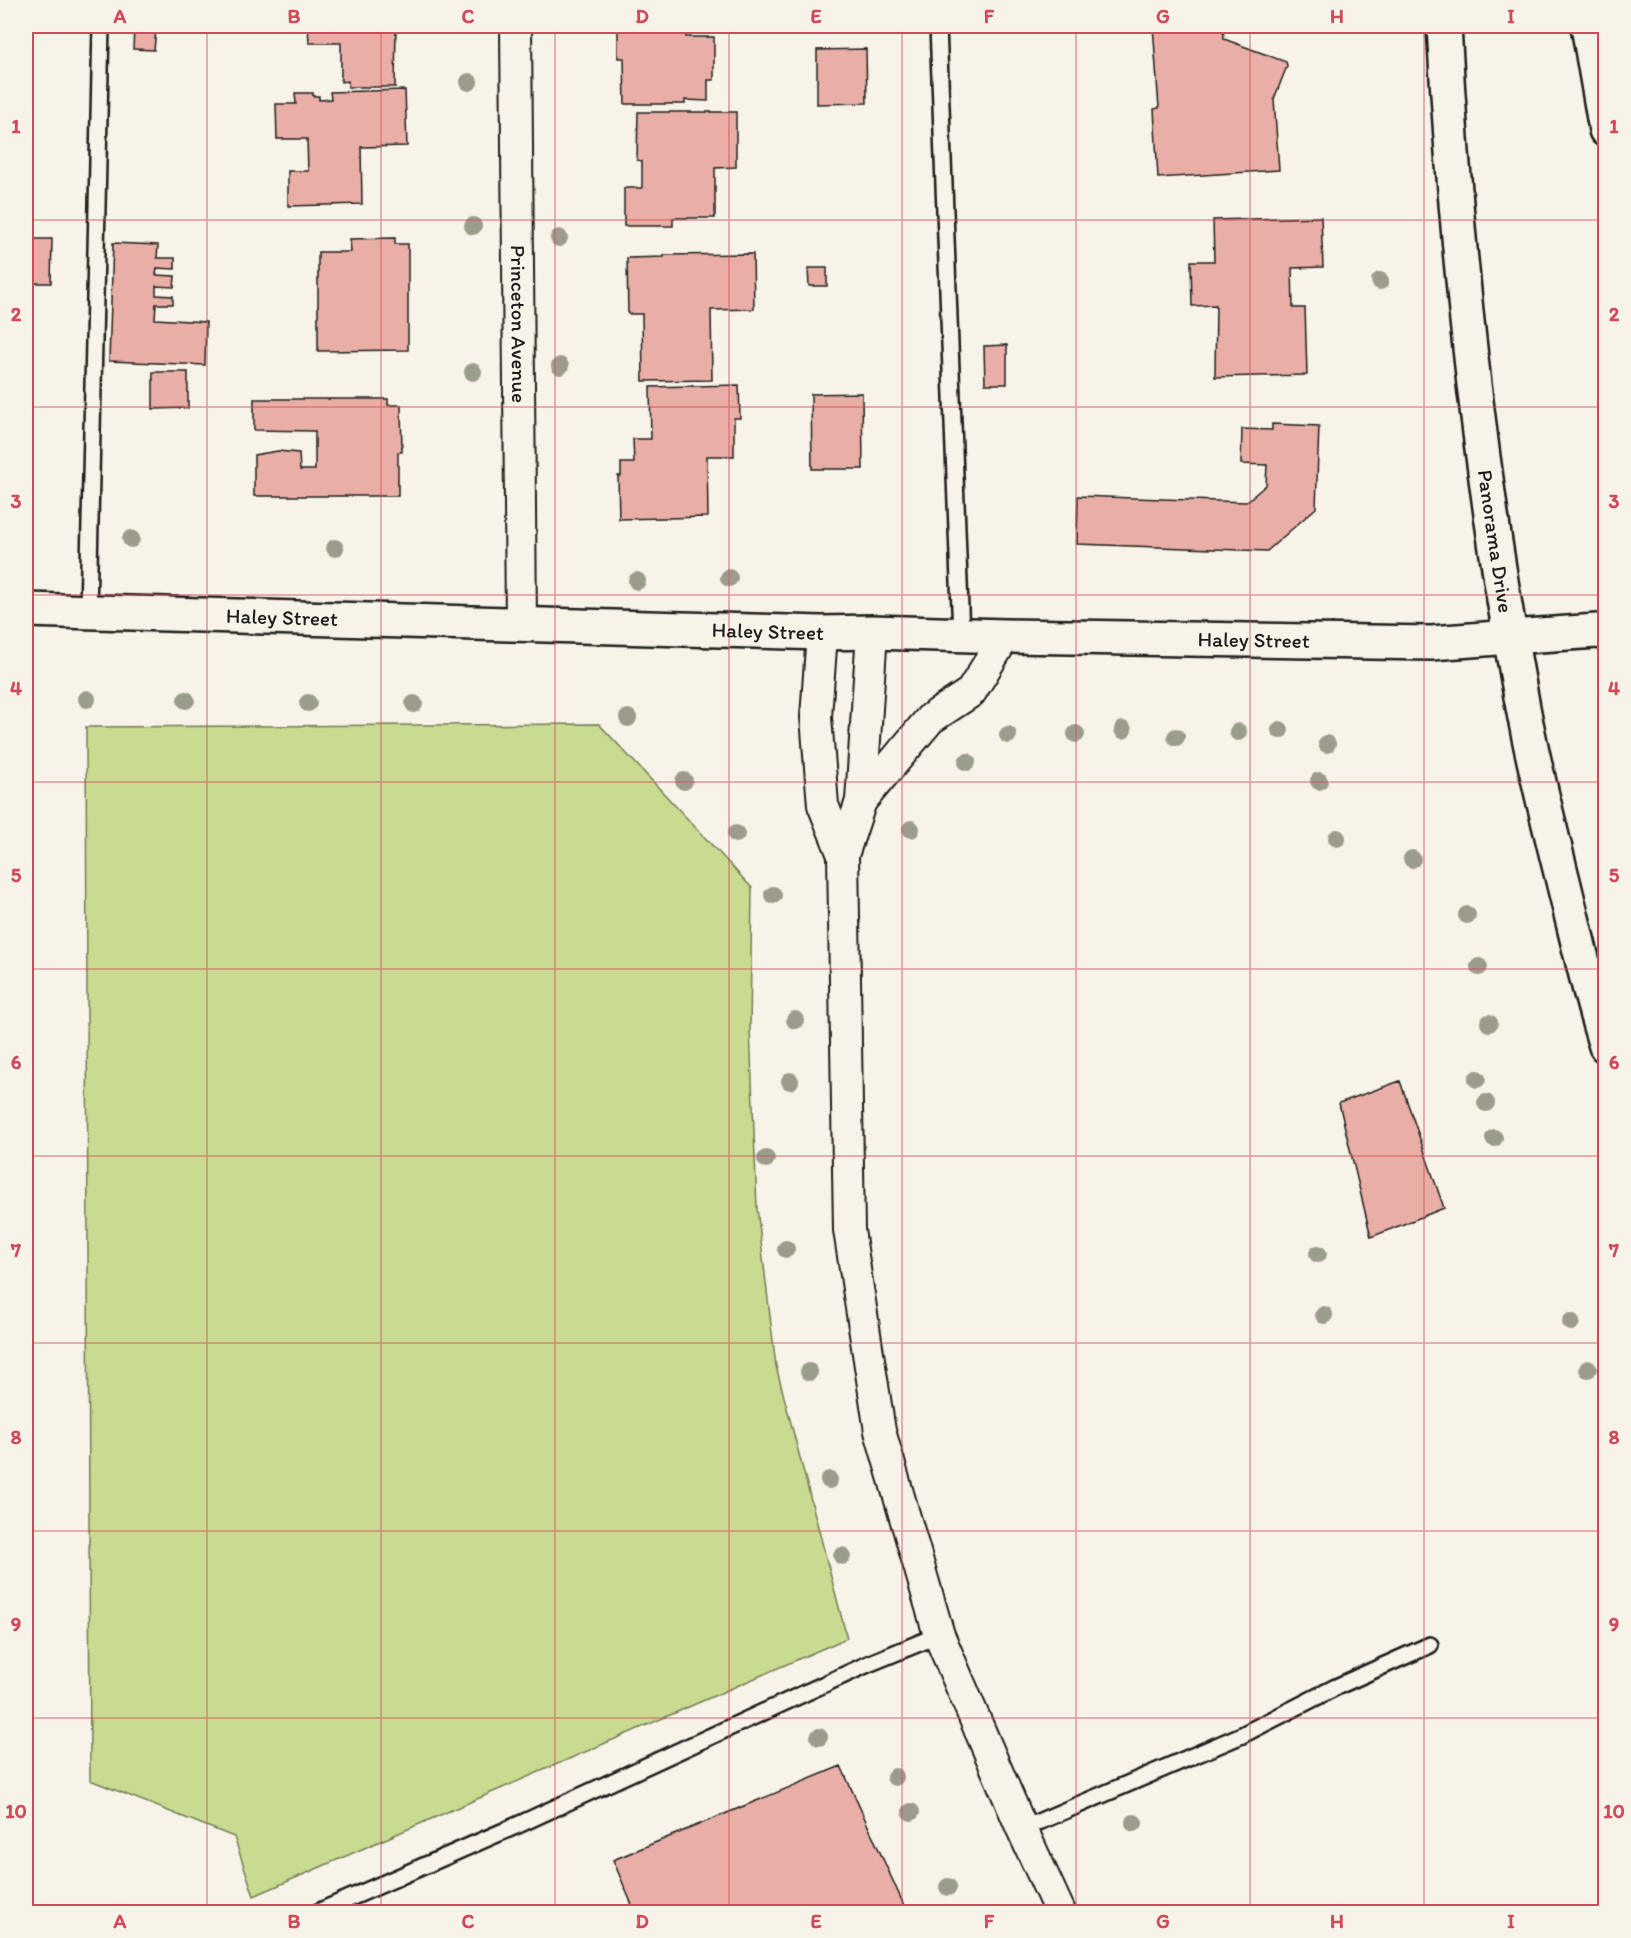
<svg xmlns="http://www.w3.org/2000/svg" width="1631" height="1938" viewBox="0 0 1631 1938" font-family="Itim,sans-serif">
	<style>
		.green { fill: #c8db90; stroke: #727c56; stroke-width: 1.5 }
		.building { fill: #e9afa6; stroke: #1c1c1c; stroke-width: 1.5 }
		.lines { fill: none; stroke-linecap: round; stroke-linejoin: round }
		.service-casing { stroke: #1c1c1c; stroke-width: 20 }
		.minor-casing { stroke: #1c1c1c; stroke-width: 34 }
		.tertiary-casing { stroke: #1c1c1c; stroke-width: 38 }
		.primary-casing { stroke: #1c1c1c; stroke-width: 38 }
		.motorway-casing { stroke: #1c1c1c; stroke-width: 38 }
		.service { stroke: #f7f3e8; stroke-width: 15 }
		.minor { stroke: #f7f3e8; stroke-width: 30 }
		.tertiary { stroke: #f7f3e8; stroke-width: 33 }
		.primary { stroke: #f7f3e8; stroke-width: 33 }
		.motorway { stroke: #f7f3e8; stroke-width: 33 }
		.tree { fill: #9b9c8b }
		.grid { fill: none; stroke: #d1495b; stroke-width: 1.5; stroke-opacity: 0.55 }
		.labels { text-anchor: middle; stroke-width: 5; stroke-linejoin: round; paint-order: stroke }
		.street-label { font-size: 21px; fill: #1c1c1c; stroke: #f7f3e8 }
		.neatline { fill: none; stroke: #d1495b; stroke-width: 2 }
		.grid-label { font-size: 20px; text-anchor: middle; font-weight: bold; fill: #d1495b }
	</style>
	<rect width="100%" height="100%" fill="#f7f3e8"/>
	<filter id="ink" filterUnits="userSpaceOnUse"><feTurbulence type="fractalNoise" baseFrequency=".0167" numOctaves="2"/><feDisplacementMap in="SourceGraphic" scale="12" xChannelSelector="R" yChannelSelector="G"/><feConvolveMatrix kernelMatrix="1 2 1 2 8 2 1 2 1" color-interpolation-filters="sRGB"/></filter>
	<g filter="url(#ink)">
		<path class="green" d="M599,724l153,164 -2,141 7,179 19,158 71,272 -593,258 -20,-59 -144,-57 -4,-1053z"/>
		<path class="building" d="M308,26h88l-1,61h-47v-6l-7,1v-39h-32z
			M618,26h68v11h28v43h-6v21l-23,-1v4h-60l-1,-46h-6z
			M1153,26h70l1,13 62,23 1,4 -13,33 5,71 -121,8 -4,-69 5,-1z
			M134,28l22,2 -2,20 -21,-1z
			M866,49l1,54 -50,1v-54z
			M405,90l2,56 -46,1 1,57 -74,2v-35h20l-1,-32h-30l-1,-35h20l-1,-11h18v3h6v4l12,-1 -1,-7z
			M638,112h98v55l-21,1v50h-42v8h-49v-38h18v-27l-5,-1z
			M1321,217l2,50 -31,1 1,40h12l2,67 -92,2 1,-72 -24,1 -1,-45h23l-1,-41z
			M395,238v6h13v106l-90,1v-99h33l-1,-13z
			M26,239h26l-1,44h-25z
			M113,243l45,2 -1,13h18v11l-18,-1 -1,7 19,1 -1,11 -18,-1v9l17,1v8h-17l-1,15 51,3 -1,43 -96,-4z
			M753,254l1,55 -43,1 1,70 -69,1 -1,-67h-14l-1,-56 37,-1v-2z
			M808,268h19v18h-18z
			M1007,345v39h-22l-1,-38z
			M153,372h35v36l-35,1z
			M739,385l1,33h-6v38h-27l1,61 -89,2 -1,-43h3v-13h13l-1,-24h18l-1,-52z
			M862,393l1,76h-51l-1,-75z
			M254,399h134v6h13l1,47h-4v44h-144v-41l24,-4 21,2 1,17h15v-39l-61,-1z
			M1272,424l47,2 -3,82 -49,43 -190,-7 1,-48 168,6 20,-17 1,-20 -26,-1 1,-35 30,1z
			M1400,1081l44,127 -73,29 -32,-134z
			M841,1766l66,146h-272l-22,-52z"/>
		<g class="lines">
			<g class="service-casing">
				<path id="service" d="M938,26l23,609
					M88,612l13,-586
					M1022,1829l220,-94 94,-48 94,-42
					M318,1912l202,-88 348,-160 71,-29"/>
			</g>
			<g class="minor-casing">
				<g id="minor">
					<path id="s1" d="M516,26l5,598"/>
					<path d="M872,632l-11,169 -18,54 6,375 31,201 59,204 83,194 38,83"/>
					<path d="M822,633l-6,84 7,88 20,50"/>
					<path d="M861,801l69,-82 41,-27 34,-56"/>
				</g>
			</g>
			<g class="tertiary-casing">
				<g id="tertiary">
					<path id="s2" d="M26,610l796,23 50,-1 133,4 426,7 80,-6"/>
				</g>
			</g>
			<g class="primary-casing">
				<g id="primary">
					<path id="s3" d="M1444,26c12,226 36,453 78,676 11,61 27,122 42,183 13,53 25,108 42,161"/>
				</g>
			</g>
			<g class="motorway-casing">
				<path id="motorway" d="M1588,26l18,104
					M1511,637l86,-6 9,2"/>
			</g>
			<use href="#service" class="service"/>
			<use href="#minor" class="minor"/>
			<use href="#tertiary" class="tertiary"/>
			<use href="#primary" class="primary"/>
			<use href="#motorway" class="motorway"/>
		</g>
		<g class="tree">
			<circle cx="469" cy="82" r="9"/>
			<circle cx="473" cy="226" r="9"/>
			<circle cx="559" cy="238" r="9"/>
			<circle cx="1380" cy="281" r="9"/>
			<circle cx="560" cy="366" r="9"/>
			<circle cx="473" cy="372" r="9"/>
			<circle cx="131" cy="539" r="9"/>
			<circle cx="335" cy="548" r="9"/>
			<circle cx="729" cy="578" r="9"/>
			<circle cx="637" cy="581" r="9"/>
			<circle cx="87" cy="699" r="9"/>
			<circle cx="186" cy="700" r="9"/>
			<circle cx="308" cy="703" r="9"/>
			<circle cx="414" cy="704" r="9"/>
			<circle cx="628" cy="718" r="9"/>
			<circle cx="1123" cy="730" r="9"/>
			<circle cx="1280" cy="730" r="9"/>
			<circle cx="1238" cy="732" r="9"/>
			<circle cx="1076" cy="734" r="9"/>
			<circle cx="1008" cy="735" r="9"/>
			<circle cx="1176" cy="737" r="9"/>
			<circle cx="1327" cy="744" r="9"/>
			<circle cx="967" cy="762" r="9"/>
			<circle cx="684" cy="781" r="9"/>
			<circle cx="1319" cy="781" r="9"/>
			<circle cx="911" cy="829" r="9"/>
			<circle cx="736" cy="834" r="9"/>
			<circle cx="1337" cy="838" r="9"/>
			<circle cx="1412" cy="859" r="9"/>
			<circle cx="773" cy="895" r="9"/>
			<circle cx="1467" cy="915" r="9"/>
			<circle cx="1479" cy="967" r="9"/>
			<circle cx="795" cy="1020" r="9"/>
			<circle cx="1489" cy="1023" r="9"/>
			<circle cx="1477" cy="1079" r="9"/>
			<circle cx="790" cy="1081" r="9"/>
			<circle cx="1486" cy="1103" r="9"/>
			<circle cx="1494" cy="1138" r="9"/>
			<circle cx="766" cy="1159" r="9"/>
			<circle cx="786" cy="1249" r="9"/>
			<circle cx="1318" cy="1254" r="9"/>
			<circle cx="1324" cy="1315" r="9"/>
			<circle cx="1571" cy="1322" r="9"/>
			<circle cx="1588" cy="1369" r="9"/>
			<circle cx="809" cy="1372" r="9"/>
			<circle cx="829" cy="1480" r="9"/>
			<circle cx="842" cy="1556" r="9"/>
			<circle cx="819" cy="1737" r="9"/>
			<circle cx="895" cy="1777" r="9"/>
			<circle cx="911" cy="1812" r="9"/>
			<circle cx="1134" cy="1823" r="9"/>
			<circle cx="948" cy="1887" r="9"/>
		</g>
	</g>
	<path class="grid" d="M207,26v1886M381,26v1886M555,26v1886M729,26v1886M902,26v1886M1076,26v1886M1250,26v1886M1424,26v1886M26,220h1580M26,407h1580M26,595h1580M26,782h1580M26,969h1580M26,1156h1580M26,1343h1580M26,1531h1580M26,1718h1580"/>
	<g class="labels">
		<g class="street-label">
			<text dy="7" stroke="none"><textPath href="#s1" startOffset="298">Princeton Avenue</textPath></text>
			<text dy="7" stroke="none"><textPath href="#s3" startOffset="518">Panorama Drive</textPath></text>
			<text dy="7" stroke="none"><textPath href="#s2" startOffset="256">Haley Street</textPath></text>
			<text dy="7" stroke="none"><textPath href="#s2" startOffset="742">Haley Street</textPath></text>
			<text dy="7" stroke="none"><textPath href="#s2" startOffset="1228">Haley Street</textPath></text>
		</g>
	</g>
	<rect width="1631" height="1938" fill="none" stroke="#f7f3e8" stroke-width="66"/>
	<rect x="33" y="33" width="1565" height="1872" class="neatline"/>
	<g class="grid-label">
		<text x="120" y="23">A</text>
		<text x="294" y="23">B</text>
		<text x="468" y="23">C</text>
		<text x="642" y="23">D</text>
		<text x="816" y="23">E</text>
		<text x="989" y="23">F</text>
		<text x="1163" y="23">G</text>
		<text x="1337" y="23">H</text>
		<text x="1511" y="23">I</text>
		<text x="16" y="133">1</text>
		<text x="1614" y="133">1</text>
		<text x="16" y="321">2</text>
		<text x="1614" y="321">2</text>
		<text x="16" y="508">3</text>
		<text x="1614" y="508">3</text>
		<text x="16" y="695">4</text>
		<text x="1614" y="695">4</text>
		<text x="16" y="882">5</text>
		<text x="1614" y="882">5</text>
		<text x="16" y="1069">6</text>
		<text x="1614" y="1069">6</text>
		<text x="16" y="1257">7</text>
		<text x="1614" y="1257">7</text>
		<text x="16" y="1444">8</text>
		<text x="1614" y="1444">8</text>
		<text x="16" y="1631">9</text>
		<text x="1614" y="1631">9</text>
		<text x="16" y="1818">10</text>
		<text x="1614" y="1818">10</text>
		<text x="120" y="1928">A</text>
		<text x="294" y="1928">B</text>
		<text x="468" y="1928">C</text>
		<text x="642" y="1928">D</text>
		<text x="816" y="1928">E</text>
		<text x="989" y="1928">F</text>
		<text x="1163" y="1928">G</text>
		<text x="1337" y="1928">H</text>
		<text x="1511" y="1928">I</text>
	</g>
</svg>
